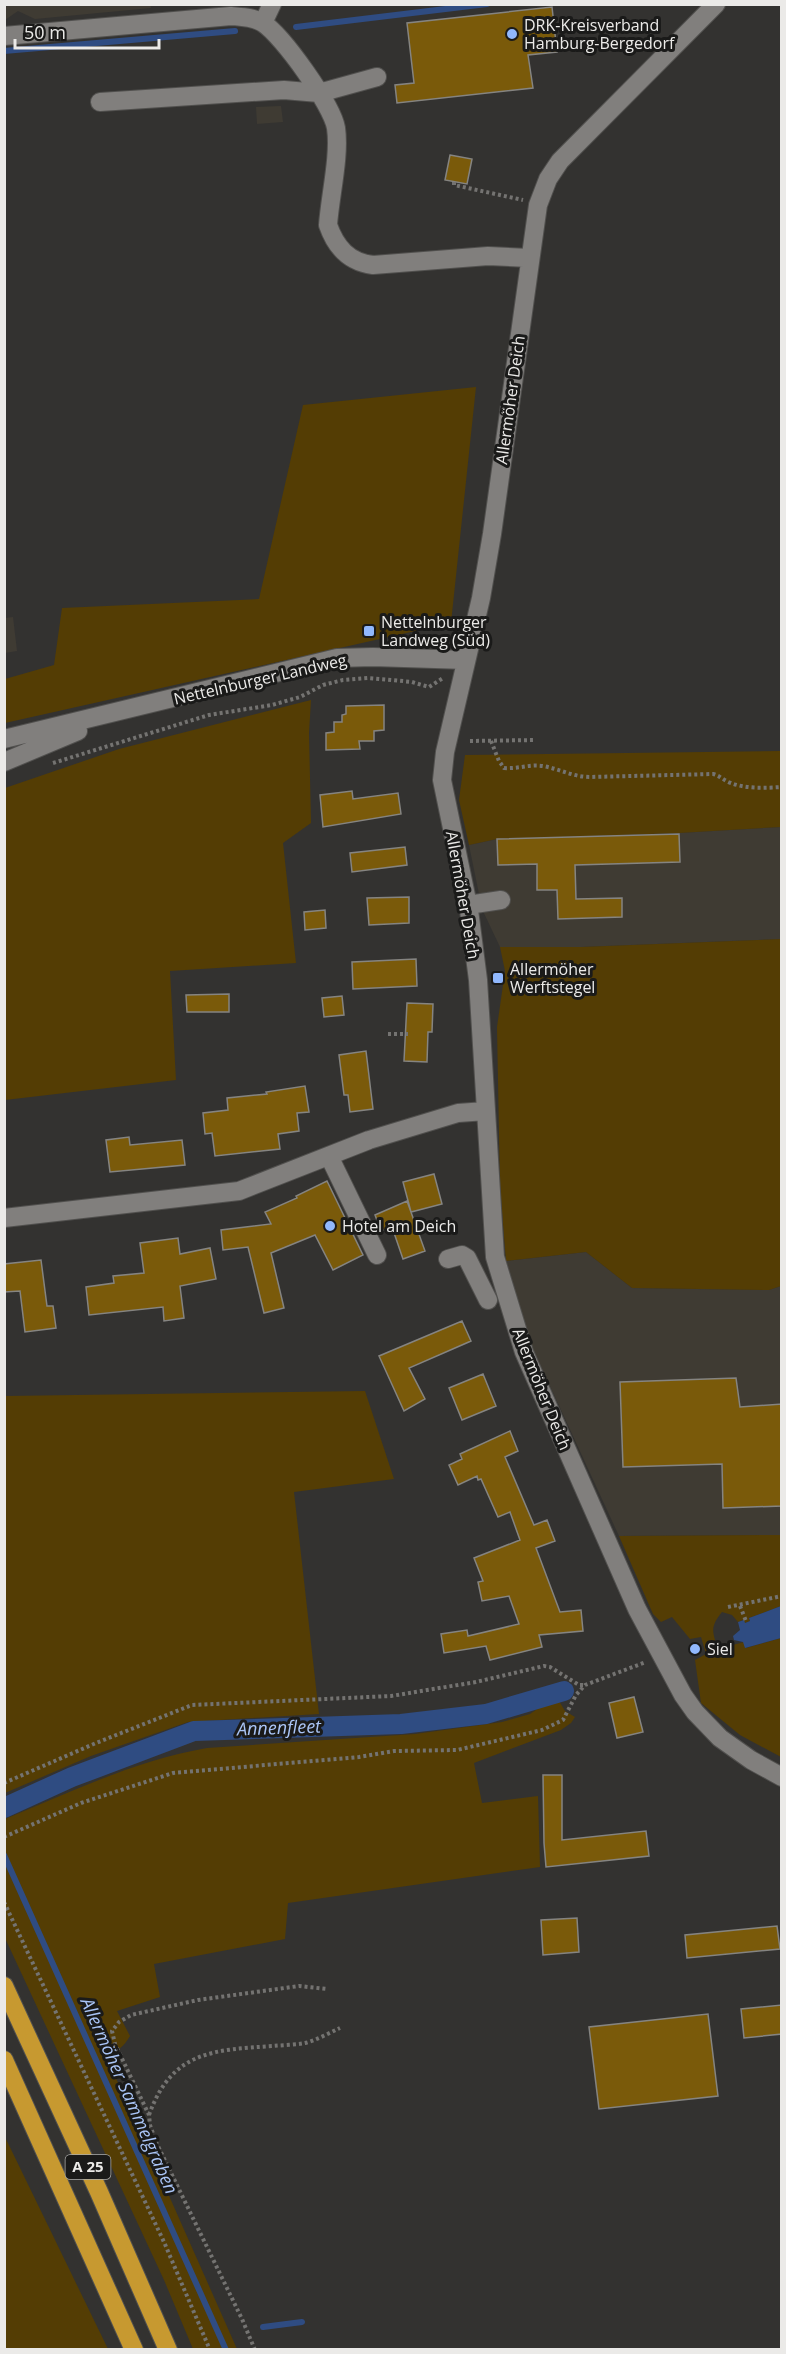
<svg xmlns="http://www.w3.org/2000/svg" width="786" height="2354" viewBox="0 0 786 2354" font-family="'Open Sans',sans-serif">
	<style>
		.built { fill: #3f3b33 }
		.green { fill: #543d04 }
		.water { fill: #2f4c82 }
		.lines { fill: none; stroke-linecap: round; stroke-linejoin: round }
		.stream { stroke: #2f4c82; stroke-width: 6 }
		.canal { stroke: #2f4c82; stroke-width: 20 }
		.building { fill: #7a5a0a; stroke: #858481; stroke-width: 1.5 }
		.minor-casing { stroke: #51504e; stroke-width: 20 }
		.highway-casing { stroke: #51504e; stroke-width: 20 }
		.path { stroke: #747371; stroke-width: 4; stroke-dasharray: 3 3; stroke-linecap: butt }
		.minor { stroke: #817f7d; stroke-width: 18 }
		.highway { stroke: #c79930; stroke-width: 18 }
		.poi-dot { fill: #91b8fd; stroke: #1a1a19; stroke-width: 2 }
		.labels { text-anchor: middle; stroke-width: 6; stroke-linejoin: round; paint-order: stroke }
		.shield { fill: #1a1a19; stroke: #acacaa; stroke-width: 1.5 }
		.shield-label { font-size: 15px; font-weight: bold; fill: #ebeae8 }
		.poi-label { font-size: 16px; fill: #ebeae8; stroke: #1a1a19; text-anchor: start }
		.street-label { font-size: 16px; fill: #ebeae8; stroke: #1a1a19 }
		.water-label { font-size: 18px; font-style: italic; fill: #aac5f6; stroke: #1a1a19 }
	</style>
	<rect width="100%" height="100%" fill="#333230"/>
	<path class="built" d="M150,4l1,4 -116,11 -17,-8 -13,9v-15z
		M281,106l2,16 -26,2 -1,-17z
		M13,617l4,34 -12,2v-35z
		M781,827v112l-200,8h-81l-18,-38 -13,-64 28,-6 182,-6z
		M586,1252l46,36 137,2 12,-4v249l-162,1 -86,-187 -27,-88z"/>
	<path class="green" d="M476,387l-25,236 -446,100v-44l49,-14 8,-57 197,-9 44,-194z
		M311,700l-2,33 2,90 -28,20 13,120 -126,8 6,109 -171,20v-312l114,-39z
		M781,751v76l-102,6 -182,6 -28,6 -10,-45 6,-45z
		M781,939v347l-12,4 -137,-2 -46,-36 -80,9 -6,-75 -3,-159 8,-56 -5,-24h81z
		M365,1391l29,88 -100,13 25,222 -131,8 -97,34 -86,37v-397z
		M781,1535v71l-32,12 1,3 -5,2 -2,-3 -5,2 -6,-7 -10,-3c-12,15 -10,19 -4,37l26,-7 2,6 35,-10v119l-41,-22 -39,-32 -6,-43 11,-6 -5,-17 -11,2 -18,-22 -11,5 -8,-8 -34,-78z
		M556,1696l9,15 10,6 -4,6 -10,7 -87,33 8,40 56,-7 2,71 -252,36 -3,36 -131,25 6,33 -43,14 13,25c-9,15 -13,15 -29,14l22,42 114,257h-44l-29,-69 -159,-342v-119c66,-27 131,-59 202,-71l208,-14 87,-12 28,-8z
		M4,2135l104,214h-103z"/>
	<path class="water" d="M781,1606v32l-36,10 -2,-6 -9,-2 -1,-4 7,-6 -2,-8 6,-2 1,3 5,-2 -1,-3z"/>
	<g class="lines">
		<path class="stream" d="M296,27l191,-23
			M4,51l231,-20
			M4,1855l222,495
			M263,2327l39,-5"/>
		<path class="canal" d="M4,1808l68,-31 122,-46 207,-7 85,-10 78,-23"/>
	</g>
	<path class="building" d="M552,7l5,45 -29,3 5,33 -136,15 -2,-18 19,-2 -7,-60z
		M450,155l22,4 -5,25 -22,-4z
		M384,705v25l-10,1v10h-15l1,8 -34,1v-17l8,-1v-10h8v-7l4,-1v-8z
		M352,791l1,8 45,-6 3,21 -78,13 -3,-32z
		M679,834l1,28 -105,3 1,34 46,-1v19l-64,2 -1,-29h-20v-26l-39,1 -1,-26z
		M405,847l2,18 -55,7 -2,-19z
		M409,897v26l-40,2 -2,-27z
		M325,910l1,18 -21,2 -1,-18z
		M416,959l1,27 -64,3 -1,-27z
		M229,994v18h-42l-1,-17z
		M342,996l2,19 -20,2 -2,-19z
		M407,1003l26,1 -1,28h-4l-1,30 -23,-1z
		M366,1051l7,58 -23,3 -2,-17h-4l-5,-40z
		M305,1086l4,26 -12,1 2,18 -21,3 2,15 -65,7 -3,-23 -7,1 -2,-21 25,-3 -1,-12 40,-4 -1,-2z
		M129,1137l1,8 52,-5 3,25 -75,7 -4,-32z
		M434,1174l8,30 -31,8 -8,-30z
		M327,1181l36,74 -30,15 -18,-35 -44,18 13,55 -20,5 -16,-66 -25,3 -2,-20 50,-6 -6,-12 32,-14 -1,-2z
		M407,1201l18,50 -22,8 -11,-32 -11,4 -6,-16z
		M178,1238l2,16 30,-6 6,31 -36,7 4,32 -20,3 -1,-14 -74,8 -3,-28 28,-4 -1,-7 31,-3 -4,-30z
		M41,1260l6,46h6l3,22 -31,4 -5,-41 -16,1v-28z
		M462,1321l9,20 -62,27 16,31 -21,12 -25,-55z
		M483,1374l13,32 -34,14 -13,-32z
		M736,1378l4,29 42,-3v102l-59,2 -1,-44 -99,3 -3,-85z
		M510,1431l8,20 -13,6 29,68 13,-5 8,21 -19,7 24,64 21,-2 2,21 -44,4 3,12 -52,13 -4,-14 -42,7 -3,-19 26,-4 1,6 51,-12 -10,-28 -27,5 -4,-19 5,-1 -9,-23 46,-18 -10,-28 -12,5 -17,-38 -3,1 -1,-4 -19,9 -9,-20 13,-6 -2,-5z
		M634,1697l9,35 -26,6 -8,-35z
		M543,1775h19v65l84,-9 3,25 -103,11 -2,-24z
		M577,1918l2,34 -36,3 -2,-35z
		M777,1926l3,23 -93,9 -2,-23z
		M782,2005v29l-38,4 -3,-29z
		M708,2014l10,82 -119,13 -10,-82z"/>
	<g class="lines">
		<g class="minor-casing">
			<path id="minor" d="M716,4l-156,157 -12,18 -10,26 -46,329 -11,64 -36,154 -3,28 27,130 9,70 17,277 29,95 113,257 46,86 12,17 25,26 31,22 31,17
				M263,23l9,-19
				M4,36l227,-20c11,1 22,1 32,7 20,13 69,82 73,105 4,28 -6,68 -8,97 8,23 21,37 45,40l115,-9 41,2
				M100,102l184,-12 35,3 58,-16
				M4,739l333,-81 36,-1 93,3
				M4,762l74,-31
				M468,905l33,-5
				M329,1156l48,99
				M4,1218l235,-27 130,-51 89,-27 28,-2
				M448,1259l14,-4 5,3 21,42"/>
		</g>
		<g class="highway-casing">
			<path id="highway" d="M4,1986l95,206 69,158
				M4,2060l130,290"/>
		</g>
		<path class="path" d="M454,182v3l69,15
			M470,741l66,-1
			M491,741l8,20 5,7c14,1 26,-4 39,-2 17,3 30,11 47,11l123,-3c8,2 11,7 18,9 15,6 35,5 51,4
			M53,763l156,-48 63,-10 28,-8 23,-12 20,-5 25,-2 24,2 20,2 17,5 14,-9
			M388,1034h20
			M740,1606l6,15
			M728,1607l54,-11
			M4,1783l92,-40 96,-38 199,-9 85,-14 68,-16 6,1 29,18h5
			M4,1837l77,-34 92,-30 186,-16 35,-6 63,-1 85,-20 21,-10 13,-25 9,-10 61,-23
			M4,1902l160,340 46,108
			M149,2115c23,-65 66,-65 124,-69 10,-1 22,-1 32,-3 12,-3 24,-10 35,-15
			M255,2350l-13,-31 -86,-177 -6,-17 -1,-10 -34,-71 -3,-13 7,-9 12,-7 67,-15 101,-14 28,3"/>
		<use href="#minor" class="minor"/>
		<use href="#highway" class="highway"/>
	</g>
	<g class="poi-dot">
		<circle cx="512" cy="34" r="6"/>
		<rect x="363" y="625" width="12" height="12" rx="3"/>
		<rect x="492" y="972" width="12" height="12" rx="3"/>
		<circle cx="330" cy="1226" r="6"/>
		<circle cx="695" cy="1649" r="6"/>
	</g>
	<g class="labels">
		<rect class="shield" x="65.5" y="2155" width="45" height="24" rx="4.5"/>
		<g class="shield-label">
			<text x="88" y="2172">A 25</text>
		</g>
		<g class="poi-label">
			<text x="524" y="31">DRK-Kreisverband<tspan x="524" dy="18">Hamburg-Bergedorf</tspan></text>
			<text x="381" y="628">Nettelnburger<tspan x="381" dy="18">Landweg (Süd)</tspan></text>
			<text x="510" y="975">Allermöher<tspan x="510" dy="18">Werftstegel</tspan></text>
			<text x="342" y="1232">Hotel am Deich</text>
			<text x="707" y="1655">Siel</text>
		</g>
		<g class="street-label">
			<text transform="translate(510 400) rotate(-82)" y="6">Allermöher Deich</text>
			<text transform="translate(260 679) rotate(-13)" y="6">Nettelnburger Landweg</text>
			<text transform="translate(463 895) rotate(80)" y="6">Allermöher Deich</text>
			<text transform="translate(542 1389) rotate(68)" y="6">Allermöher Deich</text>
		</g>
		<g class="water-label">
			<text transform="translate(279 1728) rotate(-2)" y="6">Annenfleet</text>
			<text transform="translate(129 2096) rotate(66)" y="6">Allermöher Sammelgraben</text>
		</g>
	</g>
	<rect width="786" height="2354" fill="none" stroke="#ebeae8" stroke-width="12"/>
	<path d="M15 39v9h144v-9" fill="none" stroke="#ebeae8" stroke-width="3"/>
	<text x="24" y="39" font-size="18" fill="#ebeae8" stroke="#1a1a19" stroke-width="4.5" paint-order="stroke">50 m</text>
</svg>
